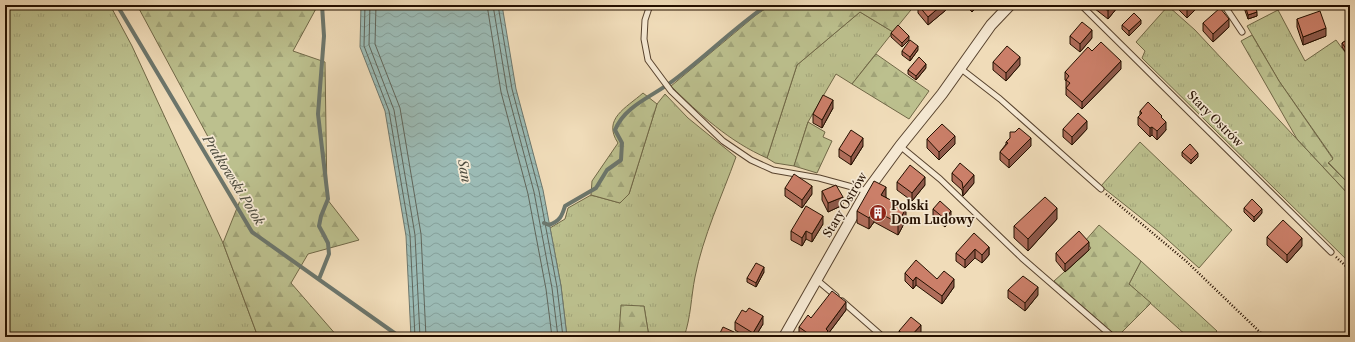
<svg xmlns="http://www.w3.org/2000/svg" width="1355" height="342" viewBox="0 0 1355 342" font-family="'Libre Caslon Text',serif">
	<style>
		.grass { fill: url(#grass-tufts); stroke: #706847 }
		.forest { fill: url(#forest-firs); stroke: #706847 }
		.water { fill: url(#water-waves); stroke: #6c766c }
		.lines { fill: none; stroke-linecap: round; stroke-linejoin: round }
		.shore { stroke: #60655a; stroke-width: 1 }
		.stream { stroke: #6c766c; stroke-width: 4 }
		.lane-casing { stroke: #58432e; stroke-width: 7 }
		.street-casing { stroke: #58432e; stroke-width: 12 }
		.path { stroke: #251000; stroke-width: 2.5; stroke-dasharray: 1 2; stroke-linecap: butt }
		.lane { stroke: #f5e8d2; stroke-width: 5 }
		.street { stroke: #f5e8d2; stroke-width: 10 }
		.wall { fill: #af6d5a; stroke: #251000 }
		.shaded-wall { fill: #8e594a; stroke: #251000 }
		.building { fill: #cb7f69; stroke: #251000 }
		.labels { text-anchor: middle; stroke-width: 3.5; stroke-linejoin: round; paint-order: stroke }
		.street-label { font-size: 12px; fill: #251000; stroke: #f5e8d2 }
		.poi-label { font-size: 12px; font-weight: bold; fill: #251000; stroke: #f5e8d2; text-anchor: start }
		.water-label { font-size: 13px; font-style: italic; fill: #4e4c3f; stroke: #f5e8d2 }
	</style>
	<defs>
		<pattern id="grass-tufts" width="24" height="20" patternUnits="userSpaceOnUse"><rect width="24" height="20" fill="#bcc08e"/><path d="M3 7l-1-3M5 7V3M7 7l1-3M15 17l-1-3M17 17v-4M19 17l1-3" fill="none" stroke="#a1a479"/></pattern>
		<pattern id="forest-firs" width="22" height="20" patternUnits="userSpaceOnUse"><rect width="22" height="20" fill="#bcc08e"/><path d="M5 1l3.5 6h-7zM16 11l3.5 6h-7z" fill="#a1a479"/></pattern>
		<pattern id="water-waves" width="16" height="10" patternUnits="userSpaceOnUse"><rect width="16" height="10" fill="#9bbab4"/><path d="M0 5q4-4 8 0t8 0" fill="none" stroke="#859f99"/></pattern>
	</defs>
	<rect width="100%" height="100%" fill="#f0dcb9"/>
	<filter id="stains"><feTurbulence type="fractalNoise" baseFrequency=".005" numOctaves="4"/><feColorMatrix values="0 0 0 0 .2 0 0 0 0 .09 0 0 0 0 .02 0 0 0 .5 -.17"/></filter>
	<radialGradient id="worn" r=".72"><stop offset=".6" stop-color="#630" stop-opacity="0"/><stop offset="1" stop-color="#630" stop-opacity=".3"/></radialGradient>
	<path class="grass" d="M5,5h105l22,41 91,197 35,94h-253z
		M1168,6l27,24 155,166v67l-208,-205 3,-7 -9,-9z
		M1278,10l27,51 31,-21 14,19v126l-22,-23 5,-4 -54,-77 -32,-55z
		M860,12l33,20 -41,52 -16,-10 -28,48 -14,44 -19,-3 -8,-5 30,-93z
		M665,94l23,24 48,39c-14,39 -33,79 -41,120 -4,20 -4,40 -11,60h-35l-5,-31 -25,28 3,3h-55l-6,-51 -11,-58 15,-9 3,-11 23,-13 29,8 9,-9 28,-90z
		M1140,142l92,88 -33,38 -40,-36 -58,-46z
		M1141,261l76,70 -5,6h-24l-59,-53z"/>
	<path class="forest" d="M137,5h181l-25,46 32,11 2,137 32,41 -51,14 -17,29 47,54h-80l-35,-94 18,-45z
		M771,5h144l-22,27 -33,-20 -63,53 -30,93c-37,-16 -68,-44 -96,-72l85,-71z
		M1252,35l27,46 54,78 -5,4 22,22v11l-53,-57 -56,-98z
		M876,54l53,37 -20,28 -57,-35z
		M643,93l14,11 -28,90 -9,9 -29,-8 1,-14 26,-38c-16,-24 8,-35 25,-50z
		M808,122l17,10 -2,5 9,4 -15,32 -23,-7z
		M1099,225l42,36 -12,23 22,19 -34,34 -63,-56 37,-33 -6,-7z
		M621,305l23,1 5,31h-27l-3,-3z"/>
	<path class="water" d="M361,5h141l14,84 27,101 18,96 6,51h-156l-5,-101 -21,-125 -25,-64z"/>
	<g class="lines">
		<path class="shore" d="M365,5l-1,41 25,65 21,124 5,102
			M370,5l-1,40 25,65 21,125 5,102
			M376,5l-1,39 25,64 21,126 5,103
			M487,5l14,87 27,102 18,95 6,48
			M493,5l14,85 27,102 18,96 6,49
			M498,5l14,84 27,102 18,96 6,50"/>
		<path class="stream" d="M117,5l135,227 148,105
			M544,223l5,2c11,-4 13,-9 16,-19l31,-18 11,-18 14,-10 1,-17 -7,-13c10,-25 39,-34 59,-50 32,-24 60,-52 93,-75
			M319,279l10,-25 -1,-11 -9,-17 2,-10 7,-17 -10,-85 6,-78 -2,-31"/>
		<g class="lane-casing">
			<path id="lane" d="M650,5l-5,15 -1,19 4,21 23,31 52,50 28,19 22,10 46,8 48,13
				M1081,5l250,247
				M1224,5l18,27
				M960,68l40,31 101,90
				M900,146l40,33 82,79 91,79
				M817,280l19,16
				M842,301l41,36"/>
		</g>
		<g class="street-casing">
			<path id="street" d="M784,337l83,-146 33,-45 42,-52 49,-69 19,-20"/>
		</g>
		<path class="path" d="M1106,194l80,67 79,76
			M1336,257l14,13"/>
		<use href="#lane" class="lane"/>
		<use href="#street" class="street"/>
	</g>
	<path class="wall" d="M918,5h28v5l-18,15 -10,-12z
		M965,5h14l-7,7z
		M1090,5h27v3l-9,11z
		M1174,5h21v5l-8,8z
		M1243,5h12l2,11 -9,3z
		M1297,19l29,17 -23,9 -6,-18z
		M1203,23l26,4 -16,15 -10,-11z
		M1141,24l-12,12 -7,-7v-4z
		M891,33l18,7 -7,7 -11,-10z
		M1070,36l22,2 -12,14 -10,-8z
		M1350,38v18l-1,1 -7,-10v-4z
		M918,50l-8,11 -8,-6v-4z
		M1092,51l29,18 -39,40 -16,-14v-14l-1,-1v-8z
		M993,62l27,3 -14,16 -13,-11z
		M926,68l-10,12 -8,-6v-4z
		M833,108l-11,20 -9,-5v-9z
		M1140,111l22,7 4,12 -9,10 -5,-5 -2,2 -12,-12v-8l2,-2z
		M1063,129h24l-15,16 -9,-8z
		M927,139l28,5 -16,16 -12,-12z
		M1006,142l25,4 -22,22 -9,-8v-8l6,-8z
		M863,146l-12,19 -12,-8v-8z
		M1182,152l16,5 -7,7 -9,-8z
		M952,173l22,10 -11,13 -1,-6 -10,-9z
		M897,182l28,3 -13,16 -15,-11z
		M785,188l27,6 -10,14 -17,-12z
		M822,191l21,14 -15,7 -6,-12z
		M886,197l20,23 -8,15 -24,-13 -5,7 -12,-6v-12z
		M1244,208l18,5 -8,9 -10,-10z
		M933,209l18,10 -6,8 -12,-10z
		M1057,219l-29,32 -14,-13v-12z
		M823,224l-11,18 -6,-3 -4,7 -11,-6v-9z
		M1267,237l35,9 -15,17 -20,-18z
		M989,247v8l-7,8 -7,-5 -10,10 -9,-7v-8z
		M1089,250l-24,22 -9,-11v-8z
		M764,272l-8,15 -9,-5v-4z
		M905,273l32,6 17,8 -12,17 -26,-19 -3,4 -8,-8z
		M1008,290l30,5 -13,16 -17,-13z
		M846,310l-18,24v3h-26l-3,-2v-8l12,-9z
		M746,312l17,12 -8,13h-9l-11,-7v-8z
		M899,331l22,2 -4,4h-18z"/>
	<path class="shaded-wall" d="M942,5h4v5l-18,15v-8z
		M972,5h7l-7,7z
		M1113,5h4v3l-9,11v-8z
		M1192,5h3v5l-8,8v-8z
		M1341,5h7l-7,2z
		M1257,12v4l-9,3v-4z
		M1229,19v8l-16,15v-8z
		M1141,20v4l-12,12v-5z
		M1326,28v8l-23,9v-8z
		M1092,30v8l-12,14v-8z
		M909,36v4l-7,7v-4z
		M918,46v4l-8,11v-4z
		M1020,57v8l-14,16v-8z
		M1121,61v8l-39,40v-7z
		M926,64v4l-10,12v-4z
		M833,100v8l-11,20v-8z
		M1087,121v8l-15,16v-8z
		M1166,122v8l-9,10v-9z
		M1152,127v8l-2,2v-9z
		M955,136v8l-16,16v-8z
		M863,138v8l-12,19v-8z
		M1031,138v8l-22,22v-8z
		M1198,153v4l-7,7v-4z
		M974,175v8l-11,13v-8z
		M925,177v8l-13,16v-8z
		M812,186v8l-10,14v-8z
		M886,187v11l-5,-3z
		M843,197v8l-15,7v-9z
		M906,208v12l-8,15v-12z
		M1057,208v11l-29,32v-12z
		M1262,209v4l-8,9v-5z
		M874,210v12l-5,7v-11z
		M951,211v8l-6,8v-8z
		M823,216v8l-11,18v-8z
		M806,231v8l-4,7v-8z
		M1302,238v8l-15,17v-8z
		M1089,242v8l-24,22v-8z
		M989,247v8l-7,8v-8z
		M975,249v9l-10,10v-8z
		M764,267v5l-8,15v-4z
		M916,277v8l-3,4v-8z
		M954,279v8l-12,17v-8z
		M1038,287v8l-13,16v-8z
		M846,302v8l-18,24v3h-5l3,-8z
		M763,316v8l-8,13h-2v-4z
		M921,325v8l-4,4h-7z"/>
	<path class="building" d="M918,5h24l-14,12z
		M1100,5h13l-5,6z
		M1182,5h10l-5,5z
		M1245,5h10l2,7 -9,3z
		M1220,8l9,11 -16,15 -10,-11z
		M1320,11l6,17 -23,9 -6,-18z
		M1134,13l7,7 -12,11 -7,-6z
		M1082,22l10,8 -12,14 -10,-8z
		M898,25l11,11 -7,7 -11,-10z
		M1350,38v14l-1,1 -7,-10z
		M910,40l8,6 -8,11 -8,-6z
		M1101,42l20,19 -39,41 -16,-14 4,-5 -4,-3 3,-4 -4,-4 23,-25 4,4z
		M1007,46l13,11 -14,16 -13,-11z
		M919,57l7,7 -10,12 -8,-6z
		M823,95l10,5 -11,20 -9,-6z
		M1148,102l14,14 -1,1 5,5 -9,9 -5,-4 -2,1 -12,-11 4,-4 -2,-2z
		M1078,113l9,8 -15,16 -9,-8z
		M942,124l13,12 -16,16 -12,-13z
		M1019,128l12,10 -22,22 -9,-8 8,-9 -2,-1 4,-4v-6h5z
		M851,130l12,8 -12,19 -12,-8z
		M1190,144l8,9 -7,7 -9,-8z
		M960,163l14,12 -11,13 -1,-6 -10,-9z
		M910,165l15,12 -13,16 -15,-11z
		M794,174l18,12 -10,14 -17,-12z
		M874,181l12,6 -5,8 25,13 -8,15 -24,-13 -5,8 -12,-7z
		M836,185l7,12 -15,6 -6,-12z
		M1045,197l12,11 -29,31 -14,-13z
		M1252,199l10,10 -8,8 -10,-9z
		M940,201l11,10 -6,8 -12,-10z
		M806,206l17,10 -11,18 -6,-3 -4,7 -11,-7z
		M1283,220l19,18 -15,17 -20,-18z
		M1079,231l10,11 -24,22 -9,-11z
		M974,233l15,14 -7,8 -7,-6 -10,11 -9,-7z
		M916,260l21,19 7,-8 10,8 -12,17 -26,-19 -3,4 -8,-8z
		M756,263l8,4 -8,16 -9,-5z
		M1023,276l15,11 -13,16 -17,-13z
		M832,291l14,11 -20,27 2,2 -5,6h-10l-14,-10 9,-12 3,3z
		M749,308l14,8 -10,17 -18,-11 7,-12 4,2z
		M911,317l10,8 -11,12h-3l-8,-6z
		M723,327l11,5 -2,5h-14z"/>
	<defs>
		<g id="building-disc" transform="scale(0.9)"><circle r="9.5" fill="#8f2418" stroke="#f5e8d2"/><path d="M-4-6H4V6H1V3H-1V6H-4ZM-2.5-4.3h1.7v1.8h-1.7ZM.8-4.3h1.7v1.8H.8ZM-2.5-1h1.7V.8h-1.7ZM.8-1h1.7V.8H.8Z" fill="#fff"/></g>
	</defs>
	<g fill-rule="evenodd">
		<use href="#building-disc" x="878" y="213"/>
	</g>
	<g class="labels">
		<g class="street-label">
			<text transform="translate(1215 119) rotate(45)" y="4">Stary Ostrów</text>
			<text transform="translate(845 205) rotate(-59)" y="4">Stary Ostrów</text>
		</g>
		<g class="poi-label">
			<text x="891" y="210">Polski<tspan x="891" dy="14">Dom Ludowy</tspan></text>
		</g>
		<g class="water-label">
			<text transform="translate(465 171) rotate(80)" y="5">San</text>
			<text transform="translate(234 180) rotate(58)" y="5">Prałkowski Potok</text>
		</g>
	</g>
	<rect width="1355" height="342" fill="none" stroke="#f0dcb9" stroke-width="20"/>
	<rect x="6" y="6" width="1343" height="330" fill="none" stroke="#251000" stroke-width="2"/>
	<rect x="10" y="10" width="1335" height="322" fill="none" stroke="#251000"/>
	<rect width="100%" height="100%" filter="url(#stains)"/>
	<rect width="100%" height="100%" fill="url(#worn)"/>
</svg>
